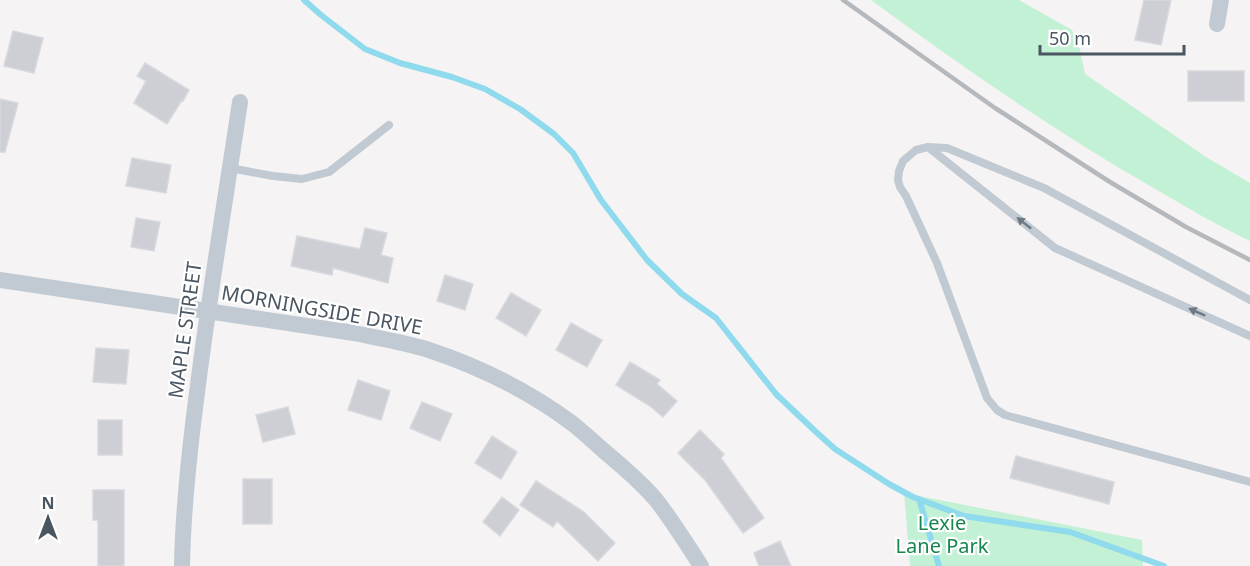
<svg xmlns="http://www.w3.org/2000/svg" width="1250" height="566" viewBox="0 0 1250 566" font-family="'Noto Sans',sans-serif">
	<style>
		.green { fill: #c3f1d5 }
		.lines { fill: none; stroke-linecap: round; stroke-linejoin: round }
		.stream { stroke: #90daee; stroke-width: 6 }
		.building { fill: #cdcfd5; stroke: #d7d9de; stroke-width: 1.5 }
		.service { stroke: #c1cad2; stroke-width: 8 }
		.minor { stroke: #c1cad2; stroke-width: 16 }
		.rail { stroke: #b5b8bd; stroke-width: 4.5 }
		.oneway { fill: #6e7983 }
		.labels { text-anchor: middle; stroke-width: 4.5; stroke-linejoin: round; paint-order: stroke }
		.street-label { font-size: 20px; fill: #4a5661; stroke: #fff }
		.park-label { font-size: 20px; fill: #17864f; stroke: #fff }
	</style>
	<rect width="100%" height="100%" fill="#f5f3f3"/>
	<path class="green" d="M871,0h148l53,30 8,20 5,24 121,83 44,26v58c-34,-16 -67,-36 -100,-55 -97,-56 -189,-120 -279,-186z
		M904,493l238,47 1,26h-233z"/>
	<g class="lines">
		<path class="stream" d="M304,0l17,15 44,34 35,14 52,14 33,12 35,20 34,25 19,19 28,47 46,60 35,34 34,24 60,76 39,37 20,18 54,35 24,13 51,19 106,16 94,34
			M919,499l20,67"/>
	</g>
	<path class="building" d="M1144,0h27l-10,45 -26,-5z
		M13,31l30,7 -9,35 -30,-7z
		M145,63l44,27 -6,11 -1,-1 -15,24 -33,-21 12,-22 -9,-5z
		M1188,71h56v30h-56z
		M0,99l18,4 -13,49h-5z
		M132,158l39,7 -5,28 -40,-7z
		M136,218l24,4 -6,29 -23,-4z
		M365,228l22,5 -6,22 12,3 -5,25 -55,-15 -1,7 -41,-9 6,-30 63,13z
		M445,275l28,9 -8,26 -28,-9z
		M511,293l30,17 -15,26 -30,-18z
		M571,323l31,17 -15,27 -31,-17z
		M96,348l33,2 -3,34 -33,-2z
		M630,362l30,18 -3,4 20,17 -14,16 -13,-11 -34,-21z
		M358,380l32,11 -9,29 -33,-10z
		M422,402l30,12 -12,27 -30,-13z
		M288,407l7,27 -32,8 -7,-27z
		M98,420h24v35h-24z
		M700,430l24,24 -3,4 43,60 -21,15 -38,-53 -27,-27z
		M492,436l25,16 -16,27 -26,-16z
		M1016,456l98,26 -5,22 -99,-26z
		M243,479h29v45h-29z
		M536,481l48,31 31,31 -17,18 -41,-40 -4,6 -33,-22z
		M93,490h31v76h-26v-46h-5z
		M502,497l17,13 -19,26 -17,-14z
		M780,541l11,25h-32l-5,-13z"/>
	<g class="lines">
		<path class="service" d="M928,147l127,101 195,88
			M230,168l43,8 29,3 27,-7 60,-47
			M1250,300l-206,-112 -97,-40 -19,-1 -12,3 -13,11 -4,10 -1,9 2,7 6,9 31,67 50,135 10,12 8,5 245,67"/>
		<path class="minor" d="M1217,24l4,-24
			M0,280l354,53c24,5 49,9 72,16 52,17 103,42 147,75 10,8 21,18 31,27 18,15 38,32 53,50 16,21 30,43 44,65
			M182,566c1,-61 8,-121 16,-181 12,-95 28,-189 42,-283"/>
		<path class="rail" d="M843,0l152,108 115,74 76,45 64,33"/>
	</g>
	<defs><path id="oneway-solid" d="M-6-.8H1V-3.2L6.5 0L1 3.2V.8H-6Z" transform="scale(1.5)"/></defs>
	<g class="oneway">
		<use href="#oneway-solid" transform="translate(1024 223) rotate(-142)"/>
		<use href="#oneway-solid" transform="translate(1197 312) rotate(-156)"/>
	</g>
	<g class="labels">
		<g class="street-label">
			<text transform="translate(322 310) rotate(10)" y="7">MORNINGSIDE DRIVE</text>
			<text transform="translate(185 330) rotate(-82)" y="7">MAPLE STREET</text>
		</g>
		<g class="park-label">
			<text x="942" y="530">Lexie<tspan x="942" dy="23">Lane Park</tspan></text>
		</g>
	</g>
	<g transform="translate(48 518)" stroke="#ffffff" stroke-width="4.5" paint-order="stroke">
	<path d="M0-4.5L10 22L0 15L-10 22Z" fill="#4a5661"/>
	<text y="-9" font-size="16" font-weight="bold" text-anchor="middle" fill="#4a5661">N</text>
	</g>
	<path d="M1040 45v9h144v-9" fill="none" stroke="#4a5661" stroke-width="3"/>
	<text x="1049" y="45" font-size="18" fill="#4a5661" stroke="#ffffff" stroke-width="4.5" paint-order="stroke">50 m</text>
</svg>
